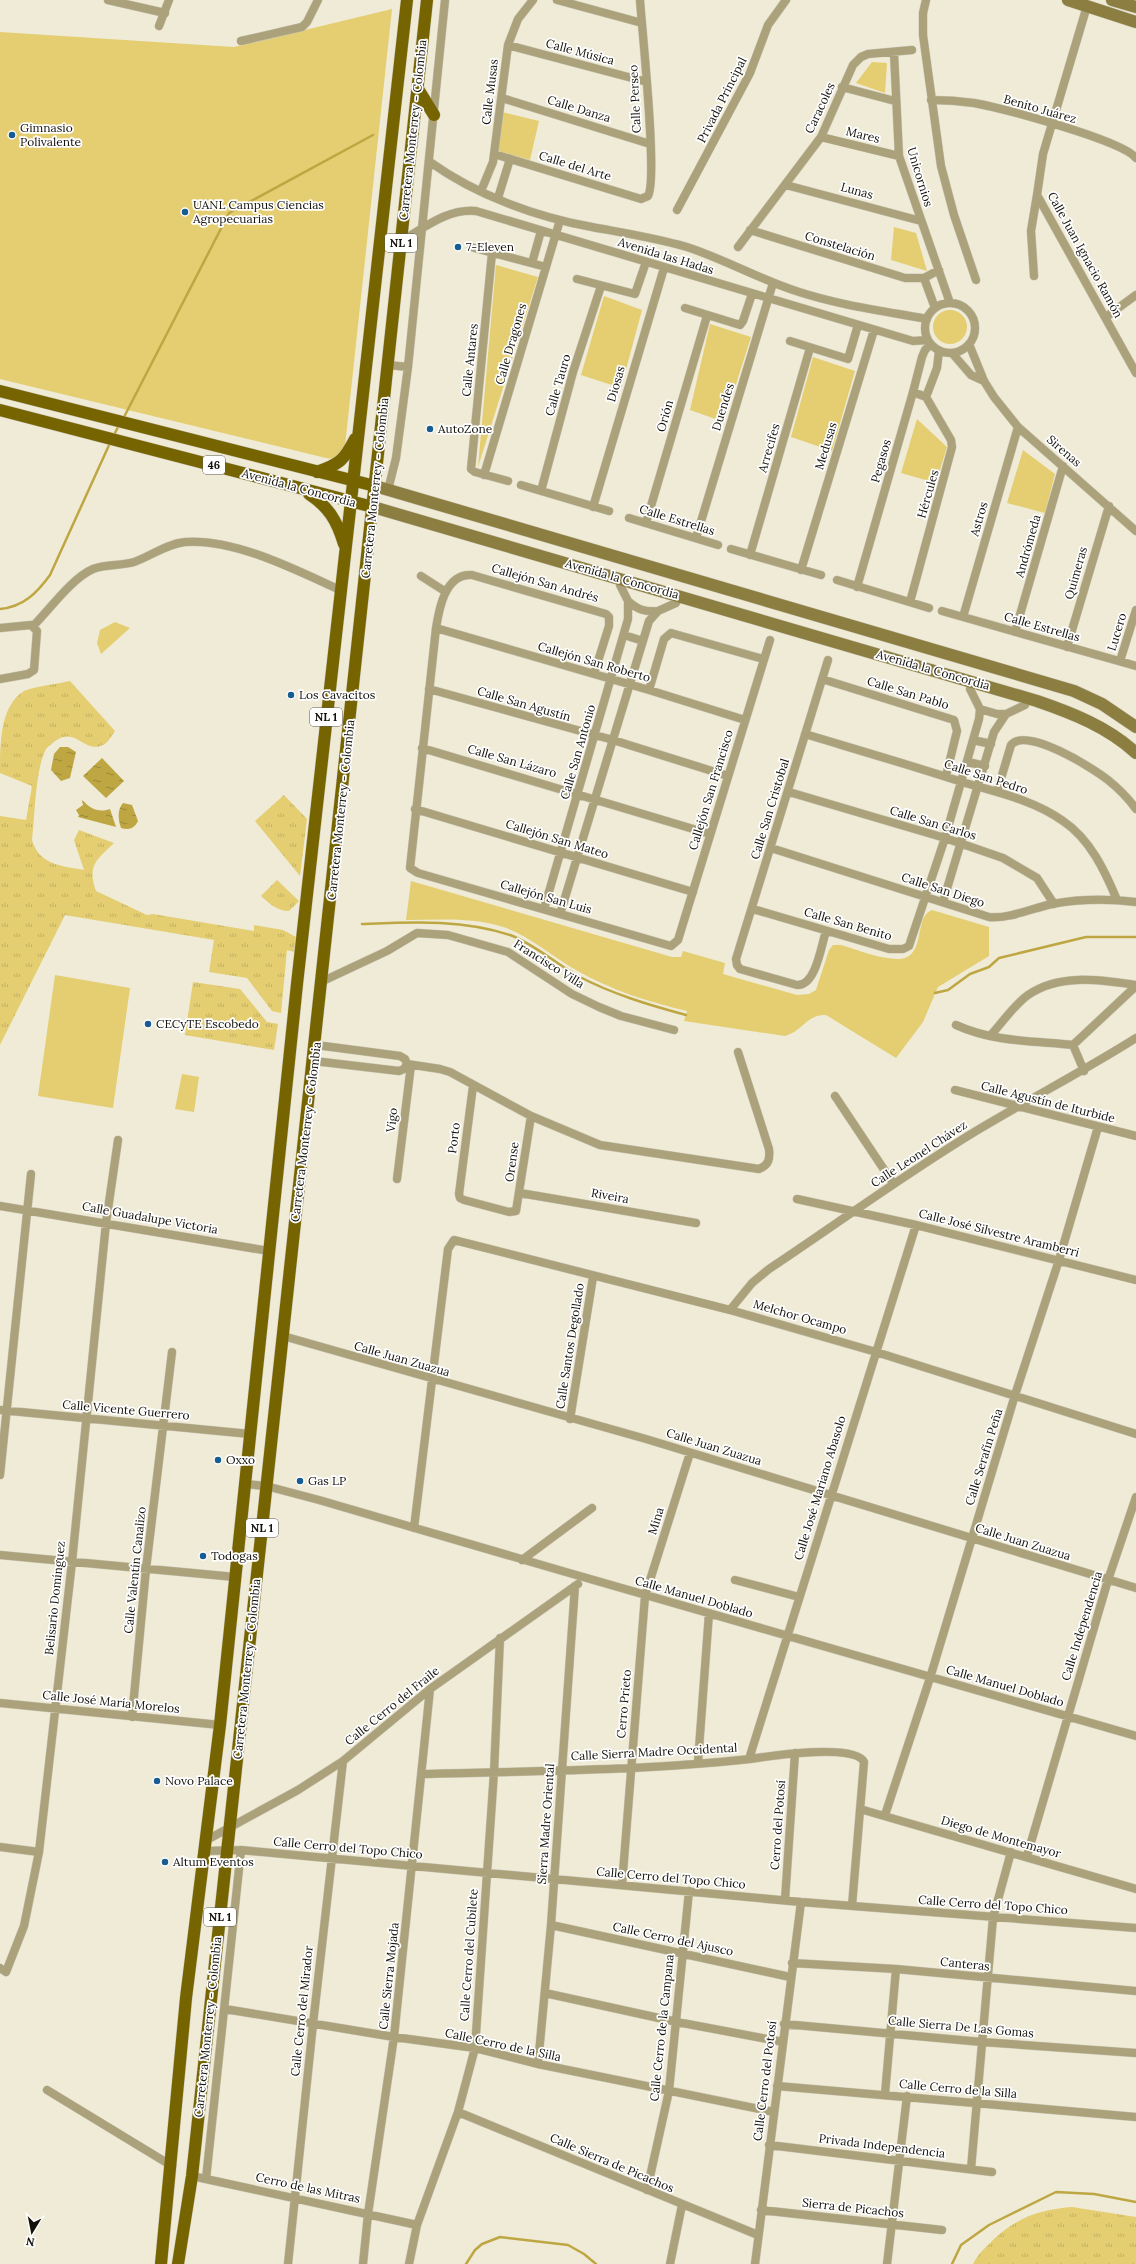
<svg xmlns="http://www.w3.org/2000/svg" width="1136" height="2264" viewBox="0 0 1136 2264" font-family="Lora,serif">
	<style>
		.grass { fill: url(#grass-tufts) }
		.green { fill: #e4ce71 }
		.water { fill: url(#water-ripples) }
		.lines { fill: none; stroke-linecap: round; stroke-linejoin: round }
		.stream { stroke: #bea742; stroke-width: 2.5 }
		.minor-casing { stroke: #ccc8b6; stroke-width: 9 }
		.secondary-casing { stroke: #ccc8b6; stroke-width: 13 }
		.primary-casing { stroke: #ccc8b6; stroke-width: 13 }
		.minor { stroke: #aba27b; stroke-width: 8 }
		.secondary { stroke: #8c7e41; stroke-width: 12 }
		.primary { stroke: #766401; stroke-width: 12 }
		.poi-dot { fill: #175d91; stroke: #fff; stroke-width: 1.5 }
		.labels { text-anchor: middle; stroke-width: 3.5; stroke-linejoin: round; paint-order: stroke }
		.shield { fill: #fff; stroke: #5a5854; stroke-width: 1 }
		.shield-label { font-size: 11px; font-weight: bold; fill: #13110a }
		.street-label { font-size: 12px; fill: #13110a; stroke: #fff }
		.poi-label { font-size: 12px; fill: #13110a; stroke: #fff; text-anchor: start }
	</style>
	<defs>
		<pattern id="grass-tufts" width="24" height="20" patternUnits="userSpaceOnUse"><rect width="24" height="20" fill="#e4ce71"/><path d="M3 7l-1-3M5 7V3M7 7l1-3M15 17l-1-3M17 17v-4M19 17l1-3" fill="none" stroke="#c3b060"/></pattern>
		<pattern id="water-ripples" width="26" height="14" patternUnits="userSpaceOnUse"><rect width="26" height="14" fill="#bea742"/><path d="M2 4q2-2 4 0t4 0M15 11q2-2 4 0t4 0" fill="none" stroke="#998735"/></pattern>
	</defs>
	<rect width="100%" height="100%" fill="#efebd7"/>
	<path class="grass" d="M70,681l45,50c-3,4 -7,12 -12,14 -19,9 -27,-19 -48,-4 -3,3 -7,5 -9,8 -11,21 -11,67 -14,91 7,25 30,26 52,30l-10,-30 5,-10 35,13c-18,17 -27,23 -18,48l51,24 6,-1 101,17v-6l29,5 13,7 -2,15 -7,-2 -6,63 -9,-2 -25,-33 -38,-6 5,-32 -149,-25 -65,130v-229l26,4 6,-34 -32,-13c0,-30 0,-67 24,-82 12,-5 33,-7 46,-10z
		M284,795l23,24 -7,57 -45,-55z
		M277,880l22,21 -10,10c-12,0 -19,-7 -28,-15z
		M193,982l47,7 27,33 11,2 -4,26 -89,-15z
		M1072,2207l64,10v47h-163c5,-10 12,-16 20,-24 25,-23 45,-30 79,-33z"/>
	<path class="green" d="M392,9l-47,437c-4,8 -9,14 -19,12l-326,-79v-347l234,15z
		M872,62l15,1 -2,30 -29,-10z
		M502,112l37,9 -9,39 -32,-9z
		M894,227l22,6 11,38 -36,-11z
		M496,265l42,12 -60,190z
		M604,296l38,14 -21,78 -40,-13z
		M933 327a17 17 0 1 1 34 0a17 17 0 1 1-34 0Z
		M710,324l41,13 -27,85 -34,-12z
		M813,357l42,14 -23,80 -41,-14z
		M917,419l30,28 -11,36 -35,-10z
		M1023,450l32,24 -10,39 -38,-10z
		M115,622l15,6 -29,26 -4,-11 3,-13z
		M411,881l261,76h9l2,-6 42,12 -2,11 74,21 12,-1 7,-4 13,-40 4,-5h8c17,5 39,14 57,14 29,0 15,-42 34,-49l57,17v29l-51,31 -15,35 -27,36 -70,-43c-19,-1 -23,16 -41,21l-101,-15 3,-10c-39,-9 -76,-21 -111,-41 -25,-14 -48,-36 -76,-44 -30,-9 -63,-6 -94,-6z
		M55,975l75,13 -17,120 -75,-12z
		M182,1074l17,3 -5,35 -19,-3z"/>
	<path class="water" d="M60,747h8l8,5 -6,26 -9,3 -10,-11 3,-16z
		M102,758l22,23 -18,17 -23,-22z
		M82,800c9,9 16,13 28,9l6,18 -38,-10 1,-2 -3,-5 7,-5z
		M123,803l9,2 6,16c-4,8 -9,9 -17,7 -3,-9 -4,-18 2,-25z"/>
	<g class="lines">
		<path class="stream" d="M123,419l106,-206 144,-78
			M113,437l6,-12
			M0,609c23,-2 37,-16 50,-34l60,-132
			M362,924c50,-2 100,-5 148,11 24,9 45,28 68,41 34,18 71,29 108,39
			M935,993l13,-3 22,-16 19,-7 10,-9 87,-21h50
			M466,2264l9,-14 7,-6 18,-7 68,8 16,9 12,10
			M952,2264l9,-19 28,-20 67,-33 38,2 42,8"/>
		<g class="minor-casing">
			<path id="minor" d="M108,0l57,13
				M557,0l85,23
				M926,0l-3,13v22l18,131 13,49 22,65
				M1087,6l-44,148 -6,41 99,178
				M159,26l10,-26
				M241,41l61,-14 5,-5 11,-22
				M508,45l139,37
				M894,53l5,103 51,147
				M842,87l53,14
				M502,98l148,46
				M931,100c15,0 29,1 43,3 27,5 148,37 162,55
				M821,137l78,19
				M494,154l147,45 7,-3c10,-17 -6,-166 -8,-196
				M430,162c46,33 106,55 162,65 32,6 64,11 95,20 37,12 72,32 109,44 42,14 87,20 131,28
				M786,185l135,36
				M481,191l12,-29 15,-117 10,-26 15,-19
				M498,198l12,-39
				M677,210l73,-137 18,-48 18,-25
				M750,230l155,48h19l15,-8
				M401,241c23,-13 47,-33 75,-30l437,130 15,-1
				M471,247l75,20
				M738,247l83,-110 32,-72 8,-8 7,-3 44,-4
				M492,253l-21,216 4,3 33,9
				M532,263l9,-32
				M1034,276l-3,-45 6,-36
				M924,278l11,30
				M577,279l58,15 11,-32
				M925 328a25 25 0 1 1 50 0a25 25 0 1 1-50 0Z
				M685,308l55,17 3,-4 9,-27
				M1106,317l30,-22
				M790,341l58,18 10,-34
				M969,344l15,37 10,16 24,30 118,104
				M952,353l19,22 13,6
				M388,365l20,2
				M926,397l11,-29 2,-17
				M484,475l76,-255
				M521,485l88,26
				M388,490l8,-32 12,-91 37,-367
				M541,491l32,-119 28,-86
				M593,507l71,-239
				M629,518l89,27
				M646,523l61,-207
				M696,538l77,-255
				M731,549l90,26
				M750,555l60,-207
				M801,570l73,-240
				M421,576l25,16
				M837,580l92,28
				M857,587l56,-195 9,-35 3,-7 6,-6
				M628,601c10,9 17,11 30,10
				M910,602l42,-155 -1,-7 -25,-43 -13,-5
				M942,611l194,55
				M963,617l55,-190
				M34,625c16,-16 38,-47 59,-56 12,-5 28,-3 41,-7 17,-6 32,-18 51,-20 49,-4 111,28 155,48
				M0,628l31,-3 6,6 -3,39 -6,4 -28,5
				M436,628l213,62 96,30
				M1015,632l48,-166
				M624,635l19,6
				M1067,647l42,-141
				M1120,661l16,-51
				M594,674l15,-48v-9l-3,-3 -134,-39c-27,-2 -33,34 -36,53l-26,240 8,5 253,73 7,-6 92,-300
				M822,679l132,41 3,11 -11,45
				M429,689l184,51 115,36
				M649,690l15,-51 7,-6 92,26
				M980,709l17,5h9
				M805,734c53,16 105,31 157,48 34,10 72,18 101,39 27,18 42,50 54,79
				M973,740l18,4
				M422,748l288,86
				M968,762l17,4
				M789,792l156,46 58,20 34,20 17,26
				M997,792l14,-47c15,-19 82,23 97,35 10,8 20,18 28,29
				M415,809l278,83
				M771,848l218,69c20,2 44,-9 63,-13 27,-5 58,-5 84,-2
				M943,902l51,-170 12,-18 19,-9 2,-7
				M544,909l84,-290v-18l-8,-16 1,-6
				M753,909l136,40h14l6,-3 36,-108 34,-119 1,-10 -10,-20 2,-7
				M560,914l89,-293 9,-10 18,-8 2,-8
				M826,931c-5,15 -10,55 -29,54l-57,-16 -3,-4 -1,-6 92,-299
				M323,981l64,-30 30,-18 31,2 60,17 64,42 27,13 22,9 53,14
				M956,1025c37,17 78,16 117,20
				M990,1036c11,-12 25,-32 38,-41 32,-22 72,-15 108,-10
				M316,1045l84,11 5,3 2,5
				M314,1061l85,10 5,-2 3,-5
				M407,1064l33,5 10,3 81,44 69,29 159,24c10,-4 11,-10 10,-20l-31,-97
				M1084,1071l-11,-26 63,-59
				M473,1086l-14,108 1,4 4,2 45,12 7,-1 15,-95
				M955,1090l181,46
				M835,1096l58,87
				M397,1179l14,-114
				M520,1193l176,30
				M797,1199l119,26 220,55
				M0,1206l269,45
				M730,1310l22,-27 17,-14c69,-46 136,-95 207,-138 53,-32 108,-60 160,-93
				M283,1336l363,103 490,149
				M0,1410l250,24
				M570,1419l23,-142
				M0,1475l31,-301
				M245,1484l21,2 53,14c272,80 545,158 817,236
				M414,1528l34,-279 6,-9 276,70 146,42 260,82
				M0,1555l235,22
				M522,1560l70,-52
				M735,1580l64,17
				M0,1703l220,22
				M132,1717l14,-148 26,-217
				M749,1759l167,-534
				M698,1762l11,-149
				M422,1774c109,-3 219,-3 328,-15 19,-3 106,-16 114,3l-12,144
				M860,1809l276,80
				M885,1815l45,-137 85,-283 44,-135 39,-133
				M205,1841l93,-51 45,-29 87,-72 148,-105
				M0,1847l39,5
				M204,1851l37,-1 560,52 335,26
				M1027,1856l81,-276 28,-83
				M622,1885l23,-289 45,-143
				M785,1900l10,-147
				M551,1925l239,52
				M792,1963l104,6 240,22
				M0,1968l6,4 18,-46 15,-74 33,-290 34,-339 12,-83
				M545,1993l132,29 106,20
				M225,2009l169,28 81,11 63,16 236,48
				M784,2024l198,18 154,11
				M538,2064l13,-139 24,-339
				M777,2086l359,31
				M47,2090l125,76
				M885,2094l11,-125
				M458,2112l300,123
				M769,2145l223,27
				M971,2169l22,-251 18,-66
				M192,2176l225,49
				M206,2179l35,-329
				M647,2190l22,-99 20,-200
				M761,2210l181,20
				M288,2264l25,-240 30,-263
				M363,2264l5,-50 26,-177 36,-348
				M409,2264l8,-39 41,-113 17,-64 19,-276 6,-134
				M670,2264l12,-59
				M755,2264l46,-362
				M887,2264l20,-168"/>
		</g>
		<g class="secondary-casing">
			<path id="secondary" d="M1068,0l68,22
				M1112,0l24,7
				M375,486l699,205 28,13 34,23
				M373,507l664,194c35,12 71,26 99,52"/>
		</g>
		<g class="primary-casing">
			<path id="primary" d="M418,89l16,26
				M0,391l375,95
				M0,410l373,97
				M317,472c23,-8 27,-12 38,-33
				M309,494c20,13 28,27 35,50
				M161,2264l25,-266 34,-273 77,-741 110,-984
				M178,2264l14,-88c78,-725 161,-1450 235,-2176"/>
		</g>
		<use href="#minor" class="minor"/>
		<use href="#secondary" class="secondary"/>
		<use href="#primary" class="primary"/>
	</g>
	<g class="poi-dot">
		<circle cx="12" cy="135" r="4"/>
		<circle cx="185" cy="212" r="4"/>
		<circle cx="458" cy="247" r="4"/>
		<circle cx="430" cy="429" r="4"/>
		<circle cx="291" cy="695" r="4"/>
		<circle cx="148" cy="1024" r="4"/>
		<circle cx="218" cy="1460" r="4"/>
		<circle cx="300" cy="1481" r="4"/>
		<circle cx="203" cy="1556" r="4"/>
		<circle cx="157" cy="1781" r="4"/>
		<circle cx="165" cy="1862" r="4"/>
	</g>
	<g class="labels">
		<g class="shield">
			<rect x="385" y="234" width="32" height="18" rx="3"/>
			<rect x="203" y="456" width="22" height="18" rx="3"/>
			<rect x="310" y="708" width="32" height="18" rx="3"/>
			<rect x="246" y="1519" width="32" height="18" rx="3"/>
			<rect x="204" y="1908" width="32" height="18" rx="3"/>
		</g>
		<g class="shield-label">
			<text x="401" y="247">NL 1</text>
			<text x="214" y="469">46</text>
			<text x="326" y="721">NL 1</text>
			<text x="262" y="1532">NL 1</text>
			<text x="220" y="1921">NL 1</text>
		</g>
		<g class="street-label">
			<text transform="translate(580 52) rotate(15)" y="4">Calle Música</text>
			<text transform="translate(490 92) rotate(-83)" y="4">Calle Musas</text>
			<text transform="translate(635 99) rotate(-93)" y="4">Calle Perseo</text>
			<text transform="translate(722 100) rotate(-63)" y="4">Privada Principal</text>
			<text transform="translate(820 108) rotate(-65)" y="4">Caracoles</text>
			<text transform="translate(579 109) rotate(17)" y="4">Calle Danza</text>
			<text transform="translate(1040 109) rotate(16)" y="4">Benito Juárez</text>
			<text transform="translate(413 130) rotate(-84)" y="4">Carretera Monterrey - Colombia</text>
			<text transform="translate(863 135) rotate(14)" y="4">Mares</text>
			<text transform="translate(575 166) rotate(17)" y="4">Calle del Arte</text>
			<text transform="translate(920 177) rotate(73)" y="4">Unicornios</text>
			<text transform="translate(857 191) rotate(15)" y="4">Lunas</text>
			<text transform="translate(840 246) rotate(17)" y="4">Constelación</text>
			<text transform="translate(1085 255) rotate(61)" y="4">Calle Juan Ignacio Ramón</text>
			<text transform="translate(666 256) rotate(17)" y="4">Avenida las Hadas</text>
			<text transform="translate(511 344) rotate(-74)" y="4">Calle Dragones</text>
			<text transform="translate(470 360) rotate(-84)" y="4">Calle Antares</text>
			<text transform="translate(616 384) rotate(-74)" y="4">Diosas</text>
			<text transform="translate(558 385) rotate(-74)" y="4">Calle Tauro</text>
			<text transform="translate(723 407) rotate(-73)" y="4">Duendes</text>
			<text transform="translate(665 416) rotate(-74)" y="4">Orión</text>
			<text transform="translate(826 446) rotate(-73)" y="4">Medusas</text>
			<text transform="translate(769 448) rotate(-74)" y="4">Arrecifes</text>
			<text transform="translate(1064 451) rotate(41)" y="4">Sirenas</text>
			<text transform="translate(881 461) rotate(-74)" y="4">Pegasos</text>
			<text transform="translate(299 488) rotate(15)" y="4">Avenida la Concordia</text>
			<text transform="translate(375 488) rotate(-84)" y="4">Carretera Monterrey - Colombia</text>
			<text transform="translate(928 494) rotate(-74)" y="4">Hércules</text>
			<text transform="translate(979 519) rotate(-74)" y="4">Astros</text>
			<text transform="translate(677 520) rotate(17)" y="4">Calle Estrellas</text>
			<text transform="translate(1028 546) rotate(-74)" y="4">Andrómeda</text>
			<text transform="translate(1076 573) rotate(-74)" y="4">Quimeras</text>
			<text transform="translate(622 579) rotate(16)" y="4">Avenida la Concordia</text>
			<text transform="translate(545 583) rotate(16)" y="4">Callejón San Andrés</text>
			<text transform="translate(1042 627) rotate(16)" y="4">Calle Estrellas</text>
			<text transform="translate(1117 632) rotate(-73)" y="4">Lucero</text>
			<text transform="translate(594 662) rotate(16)" y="4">Callejón San Roberto</text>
			<text transform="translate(933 670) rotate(16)" y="4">Avenida la Concordia</text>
			<text transform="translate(908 693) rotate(17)" y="4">Calle San Pablo</text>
			<text transform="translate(524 704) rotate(16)" y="4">Calle San Agustín</text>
			<text transform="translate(578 752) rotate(-74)" y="4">Calle San Antonio</text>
			<text transform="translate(512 761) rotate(16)" y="4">Calle San Lázaro</text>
			<text transform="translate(986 777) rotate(18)" y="4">Calle San Pedro</text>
			<text transform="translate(711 790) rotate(-73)" y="4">Callejón San Francisco</text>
			<text transform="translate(770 809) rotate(-73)" y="4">Calle San Cristobal</text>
			<text transform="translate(341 810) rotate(-84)" y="4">Carretera Monterrey - Colombia</text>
			<text transform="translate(933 823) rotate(17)" y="4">Calle San Carlos</text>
			<text transform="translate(557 839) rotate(17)" y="4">Callejón San Mateo</text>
			<text transform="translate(943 890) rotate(18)" y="4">Calle San Diego</text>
			<text transform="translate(546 897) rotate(16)" y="4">Callejón San Luis</text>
			<text transform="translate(848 924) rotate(16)" y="4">Calle San Benito</text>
			<text transform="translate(549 964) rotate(32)" y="4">Francisco Villa</text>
			<text transform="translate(1048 1102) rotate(14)" y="4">Calle Agustín de Iturbide</text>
			<text transform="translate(392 1120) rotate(-83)" y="4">Vigo</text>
			<text transform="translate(306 1132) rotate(-83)" y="4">Carretera Monterrey - Colombia</text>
			<text transform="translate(454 1138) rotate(-83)" y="4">Porto</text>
			<text transform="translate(919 1154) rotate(-33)" y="4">Calle Leonel Chávez</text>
			<text transform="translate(512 1162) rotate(-82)" y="4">Orense</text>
			<text transform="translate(610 1196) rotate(10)" y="4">Riveira</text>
			<text transform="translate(150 1218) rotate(10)" y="4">Calle Guadalupe Victoria</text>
			<text transform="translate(999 1233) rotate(14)" y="4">Calle José Silvestre Aramberri</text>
			<text transform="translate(800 1317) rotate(16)" y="4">Melchor Ocampo</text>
			<text transform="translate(570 1346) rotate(-81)" y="4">Calle Santos Degollado</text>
			<text transform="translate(402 1359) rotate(16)" y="4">Calle Juan Zuazua</text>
			<text transform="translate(126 1410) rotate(5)" y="4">Calle Vicente Guerrero</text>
			<text transform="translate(714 1447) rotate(17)" y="4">Calle Juan Zuazua</text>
			<text transform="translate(984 1457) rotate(-73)" y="4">Calle Serafín Peña</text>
			<text transform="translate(820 1488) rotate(-73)" y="4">Calle José Mariano Abasolo</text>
			<text transform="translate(656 1521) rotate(-73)" y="4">Mina</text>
			<text transform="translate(1023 1542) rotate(17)" y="4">Calle Juan Zuazua</text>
			<text transform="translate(135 1570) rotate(-84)" y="4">Calle Valentín Canalizo</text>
			<text transform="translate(694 1597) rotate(16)" y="4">Calle Manuel Doblado</text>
			<text transform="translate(55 1598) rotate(-84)" y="4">Belisario Domínguez</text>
			<text transform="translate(1082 1626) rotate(-73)" y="4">Calle Independencia</text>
			<text transform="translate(247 1669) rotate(-84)" y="4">Carretera Monterrey - Colombia</text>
			<text transform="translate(1005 1686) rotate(16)" y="4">Calle Manuel Doblado</text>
			<text transform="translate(111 1702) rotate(6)" y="4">Calle José María Morelos</text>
			<text transform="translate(624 1704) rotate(-85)" y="4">Cerro Prieto</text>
			<text transform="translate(392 1706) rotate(-39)" y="4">Calle Cerro del Fraile</text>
			<text transform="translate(654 1752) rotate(-3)" y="4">Calle Sierra Madre Occidental</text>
			<text transform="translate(546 1824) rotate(-86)" y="4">Sierra Madre Oriental</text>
			<text transform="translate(778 1825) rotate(-86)" y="4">Cerro del Potosí</text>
			<text transform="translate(1001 1837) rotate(16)" y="4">Diego de Montemayor</text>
			<text transform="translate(348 1848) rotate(5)" y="4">Calle Cerro del Topo Chico</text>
			<text transform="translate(671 1878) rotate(5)" y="4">Calle Cerro del Topo Chico</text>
			<text transform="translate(993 1905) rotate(4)" y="4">Calle Cerro del Topo Chico</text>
			<text transform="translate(673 1939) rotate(12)" y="4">Calle Cerro del Ajusco</text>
			<text transform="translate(469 1955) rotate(-86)" y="4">Calle Cerro del Cubilete</text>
			<text transform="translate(965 1964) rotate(6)" y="4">Canteras</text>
			<text transform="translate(389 1976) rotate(-84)" y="4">Calle Sierra Mojada</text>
			<text transform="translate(302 2011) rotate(-84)" y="4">Calle Cerro del Mirador</text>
			<text transform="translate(208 2027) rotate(-84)" y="4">Carretera Monterrey - Colombia</text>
			<text transform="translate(961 2027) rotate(5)" y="4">Calle Sierra De Las Gomas</text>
			<text transform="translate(662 2028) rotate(-84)" y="4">Calle Cerro de la Campana</text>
			<text transform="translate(503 2045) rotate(12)" y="4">Calle Cerro de la Silla</text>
			<text transform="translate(765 2081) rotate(-83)" y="4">Calle Cerro del Potosí</text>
			<text transform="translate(958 2089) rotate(5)" y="4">Calle Cerro de la Silla</text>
			<text transform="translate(882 2146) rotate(7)" y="4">Privada Independencia</text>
			<text transform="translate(612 2163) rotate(23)" y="4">Calle Sierra de Picachos</text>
			<text transform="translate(308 2188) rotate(12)" y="4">Cerro de las Mitras</text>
			<text transform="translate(853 2208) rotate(6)" y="4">Sierra de Picachos</text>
		</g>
		<g class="poi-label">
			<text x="20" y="132">Gimnasio<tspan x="20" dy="14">Polivalente</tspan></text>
			<text x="193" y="209">UANL Campus Ciencias<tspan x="193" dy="14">Agropecuarias</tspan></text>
			<text x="466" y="251">7-Eleven</text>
			<text x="438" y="433">AutoZone</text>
			<text x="299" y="699">Los Cavacitos</text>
			<text x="156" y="1028">CECyTE Escobedo</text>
			<text x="226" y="1464">Oxxo</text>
			<text x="308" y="1485">Gas LP</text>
			<text x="211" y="1560">Todogas</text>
			<text x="165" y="1785">Novo Palace</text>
			<text x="173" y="1866">Altum Eventos</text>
		</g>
	</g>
	<g transform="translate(32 2232) rotate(190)" stroke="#ffffff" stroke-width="3" paint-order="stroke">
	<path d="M0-3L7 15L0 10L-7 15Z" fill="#13110a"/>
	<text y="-6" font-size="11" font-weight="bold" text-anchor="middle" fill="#13110a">N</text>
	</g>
</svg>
